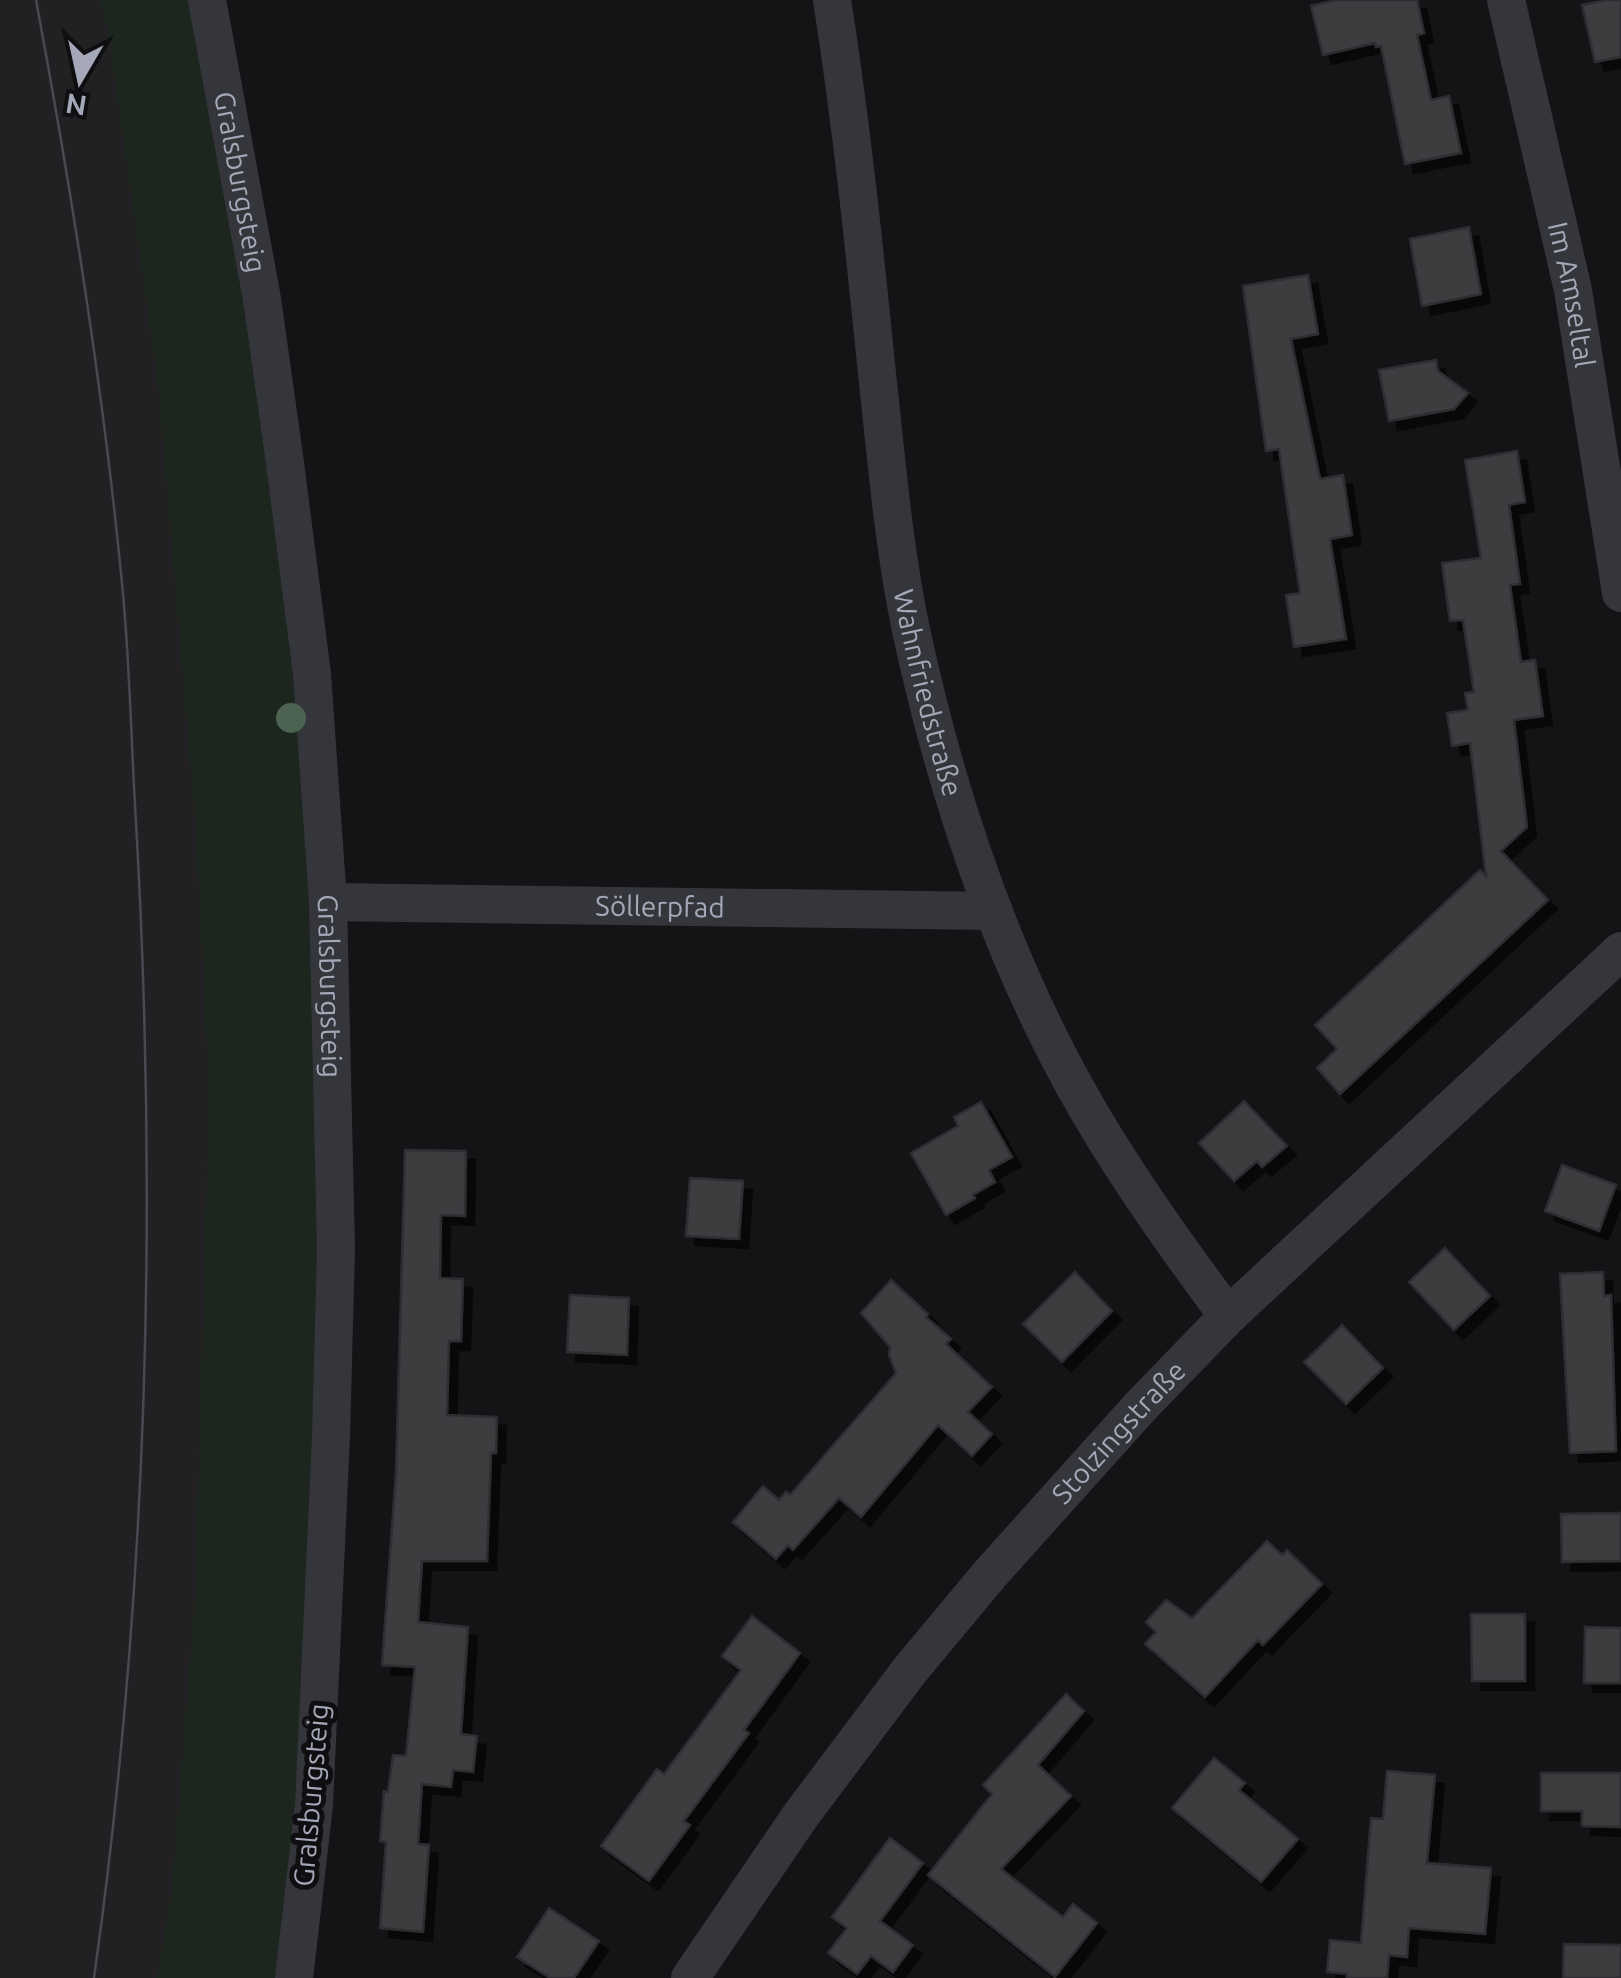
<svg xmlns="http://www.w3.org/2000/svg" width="1621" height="1978" viewBox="0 0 1621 1978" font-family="Ubuntu,sans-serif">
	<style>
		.built { fill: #212023 }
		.green { fill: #1c251e }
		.building { fill: #3c3c41; stroke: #2f2e32; stroke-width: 2.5; filter: url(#shadow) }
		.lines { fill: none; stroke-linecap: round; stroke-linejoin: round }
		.street { stroke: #35353c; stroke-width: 38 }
		.tram { stroke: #484951; stroke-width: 2.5 }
		.tree { fill: #4c6351 }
		.labels { text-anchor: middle; stroke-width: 10; stroke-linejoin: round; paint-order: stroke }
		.street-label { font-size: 28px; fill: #a5a8b8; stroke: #0f0f11 }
	</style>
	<defs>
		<filter id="shadow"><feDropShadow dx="9" dy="9" stdDeviation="0" flood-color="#0009"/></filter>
	</defs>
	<rect width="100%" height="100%" fill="#141416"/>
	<path class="built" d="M0,0h151l64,380 13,1598h-228z"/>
	<path class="green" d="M101,0h90l85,463 38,444 10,341 -22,555 -21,175h-124l15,-90 23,-292 14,-503 -13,-262 -38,-446 -49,-348z"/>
	<path class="building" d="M1336,0h81l7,33 -7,2 14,65 18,-4 12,57 -56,11 -24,-118 -5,1 -1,-4 -52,12 -12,-49z
		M1607,0h14v57l-26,5 -13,-57z
		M1469,227l12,67 -59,12 -12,-67z
		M1308,275l10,59 -27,5 29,140 23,-4 9,60 -22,4 16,100 -52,8 -8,-52 14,-2 -21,-144 -13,2 -23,-165z
		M1436,360l2,11 30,22 -14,16 -65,12 -10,-51z
		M1517,451l8,51 -16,3 11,79 -10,1 11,77 14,-2 8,56 -29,4 13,107 -26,24 47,49 -208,194 -23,-26 20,-19 -22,-24 165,-155 6,6 -16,-133 -18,3 -5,-33 21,-3 -3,-17 9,-1 -11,-72 -13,1 -8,-58 39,-5 -16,-98z
		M1244,1101l43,45 -25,21 -5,-6 -23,20 -35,-38z
		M981,1102l31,55 -23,13 6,12 -22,13 2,3 -29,17 -35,-62 47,-27 -4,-9z
		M405,1150l61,1 -1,65 -24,-1 -1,63 23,1 -2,62h-12l-2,74 50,2 -1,36h-5l-4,108h-65l-4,61 50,5 -7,107 16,2 -4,36 -20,-2 -2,17 -29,-3 -4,60 11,1 -6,87 -43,-4 6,-86 -6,-1 4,-50 4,1 5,-37 13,1 9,-89 -33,-2 14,-193z
		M1562,1165l54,20 -17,46 -54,-20z
		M690,1178l53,3 -4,58 -53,-3z
		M1445,1248l45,48 -36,34 -45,-48z
		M1075,1272l37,39 -50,51 -39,-38z
		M1603,1272l1,24 7,-1 5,156 -46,2 -10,-179z
		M891,1280l37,34 -2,3 25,22 -5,5 46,43 -24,25 24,22 -20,22 -34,-31 -77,92 -22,-19 -46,52 -5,-5 -12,14 -43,-37 30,-36 16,14 7,-8 4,3 106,-122 -7,-18 1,-8 -29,-34z
		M570,1295l59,3 -2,57 -60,-3z
		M1342,1325l41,43 -37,36 -42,-42z
		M1621,1513v48l-59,1 -1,-48z
		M1267,1541l15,14 5,-5 35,34 -59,61 -5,-5 -53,57 -60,-53 11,-12 -10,-10 20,-22 26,18z
		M1471,1614h54v67h-53z
		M752,1616l48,37 -56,77 5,3 -65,88 6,4 -41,56 -48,-35 56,-77 7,5 77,-104 -19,-14z
		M1585,1627l36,1v55h-37z
		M1066,1694l18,17 -46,54 33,31 -70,73 62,48 10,-13 24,19 -42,54 -127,-102 64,-81 -9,-9z
		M1214,1758l31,25 -6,7 59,49 -37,43 -89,-74z
		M1387,1771l48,4 -8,88 64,5 -6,66 -76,-6 -2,29 -18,-2 -2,23h-40v-4l-20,-2 3,-32 31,3 10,-125 12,1z
		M1541,1773h80v54l-39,-1v-15h-41z
		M890,1838l33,25 -43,58 33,24 -20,27 -22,-16 -14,18 -29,-21 19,-25 -15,-11z
		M549,1908l50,33 -25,37h-24l-33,-21z
		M1564,1944l57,1v33h-58z"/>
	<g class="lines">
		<g class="street">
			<path id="s1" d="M207,0l55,299 23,164 27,211 16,228 8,347 -5,187 -17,369 -20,173"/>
			<path id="s2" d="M832,0c20,127 33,255 46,383 9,82 16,166 33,247 36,167 91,332 177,480 42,72 91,140 140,206"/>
			<path id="s3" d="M1506,0l67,290 48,303"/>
			<path id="s4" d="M328,902l665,9"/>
			<path id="s5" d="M690,1978l111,-163 109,-145 80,-96 150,-167 88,-91 393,-365"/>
		</g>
		<path class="tram" d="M36,0c36,193 67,388 86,583 8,79 9,160 14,239 22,387 12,772 -42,1156"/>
	</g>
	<circle class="tree" cx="291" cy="718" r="15"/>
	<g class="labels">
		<g class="street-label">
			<text dy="10" stroke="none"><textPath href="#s1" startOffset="185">Gralsburgsteig</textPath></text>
			<text dy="10" stroke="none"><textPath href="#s3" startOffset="302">Im Amseltal</textPath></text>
			<text dy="10" stroke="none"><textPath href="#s2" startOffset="700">Wahnfriedstraße</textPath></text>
			<text dy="10" stroke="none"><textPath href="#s4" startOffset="332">Söllerpfad</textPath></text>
			<text dy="10" stroke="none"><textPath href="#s1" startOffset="995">Gralsburgsteig</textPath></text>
			<text dy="10" stroke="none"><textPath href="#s5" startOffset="695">Stolzingstraße</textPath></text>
			<text transform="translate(311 1795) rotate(-85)" y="10">Gralsburgsteig</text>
		</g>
	</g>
	<g transform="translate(80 80) rotate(189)" stroke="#0f0f11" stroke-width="8" paint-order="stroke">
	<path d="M0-8L18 38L0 25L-18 38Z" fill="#a5a8b8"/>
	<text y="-15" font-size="28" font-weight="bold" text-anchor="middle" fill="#a5a8b8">N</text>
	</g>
</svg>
